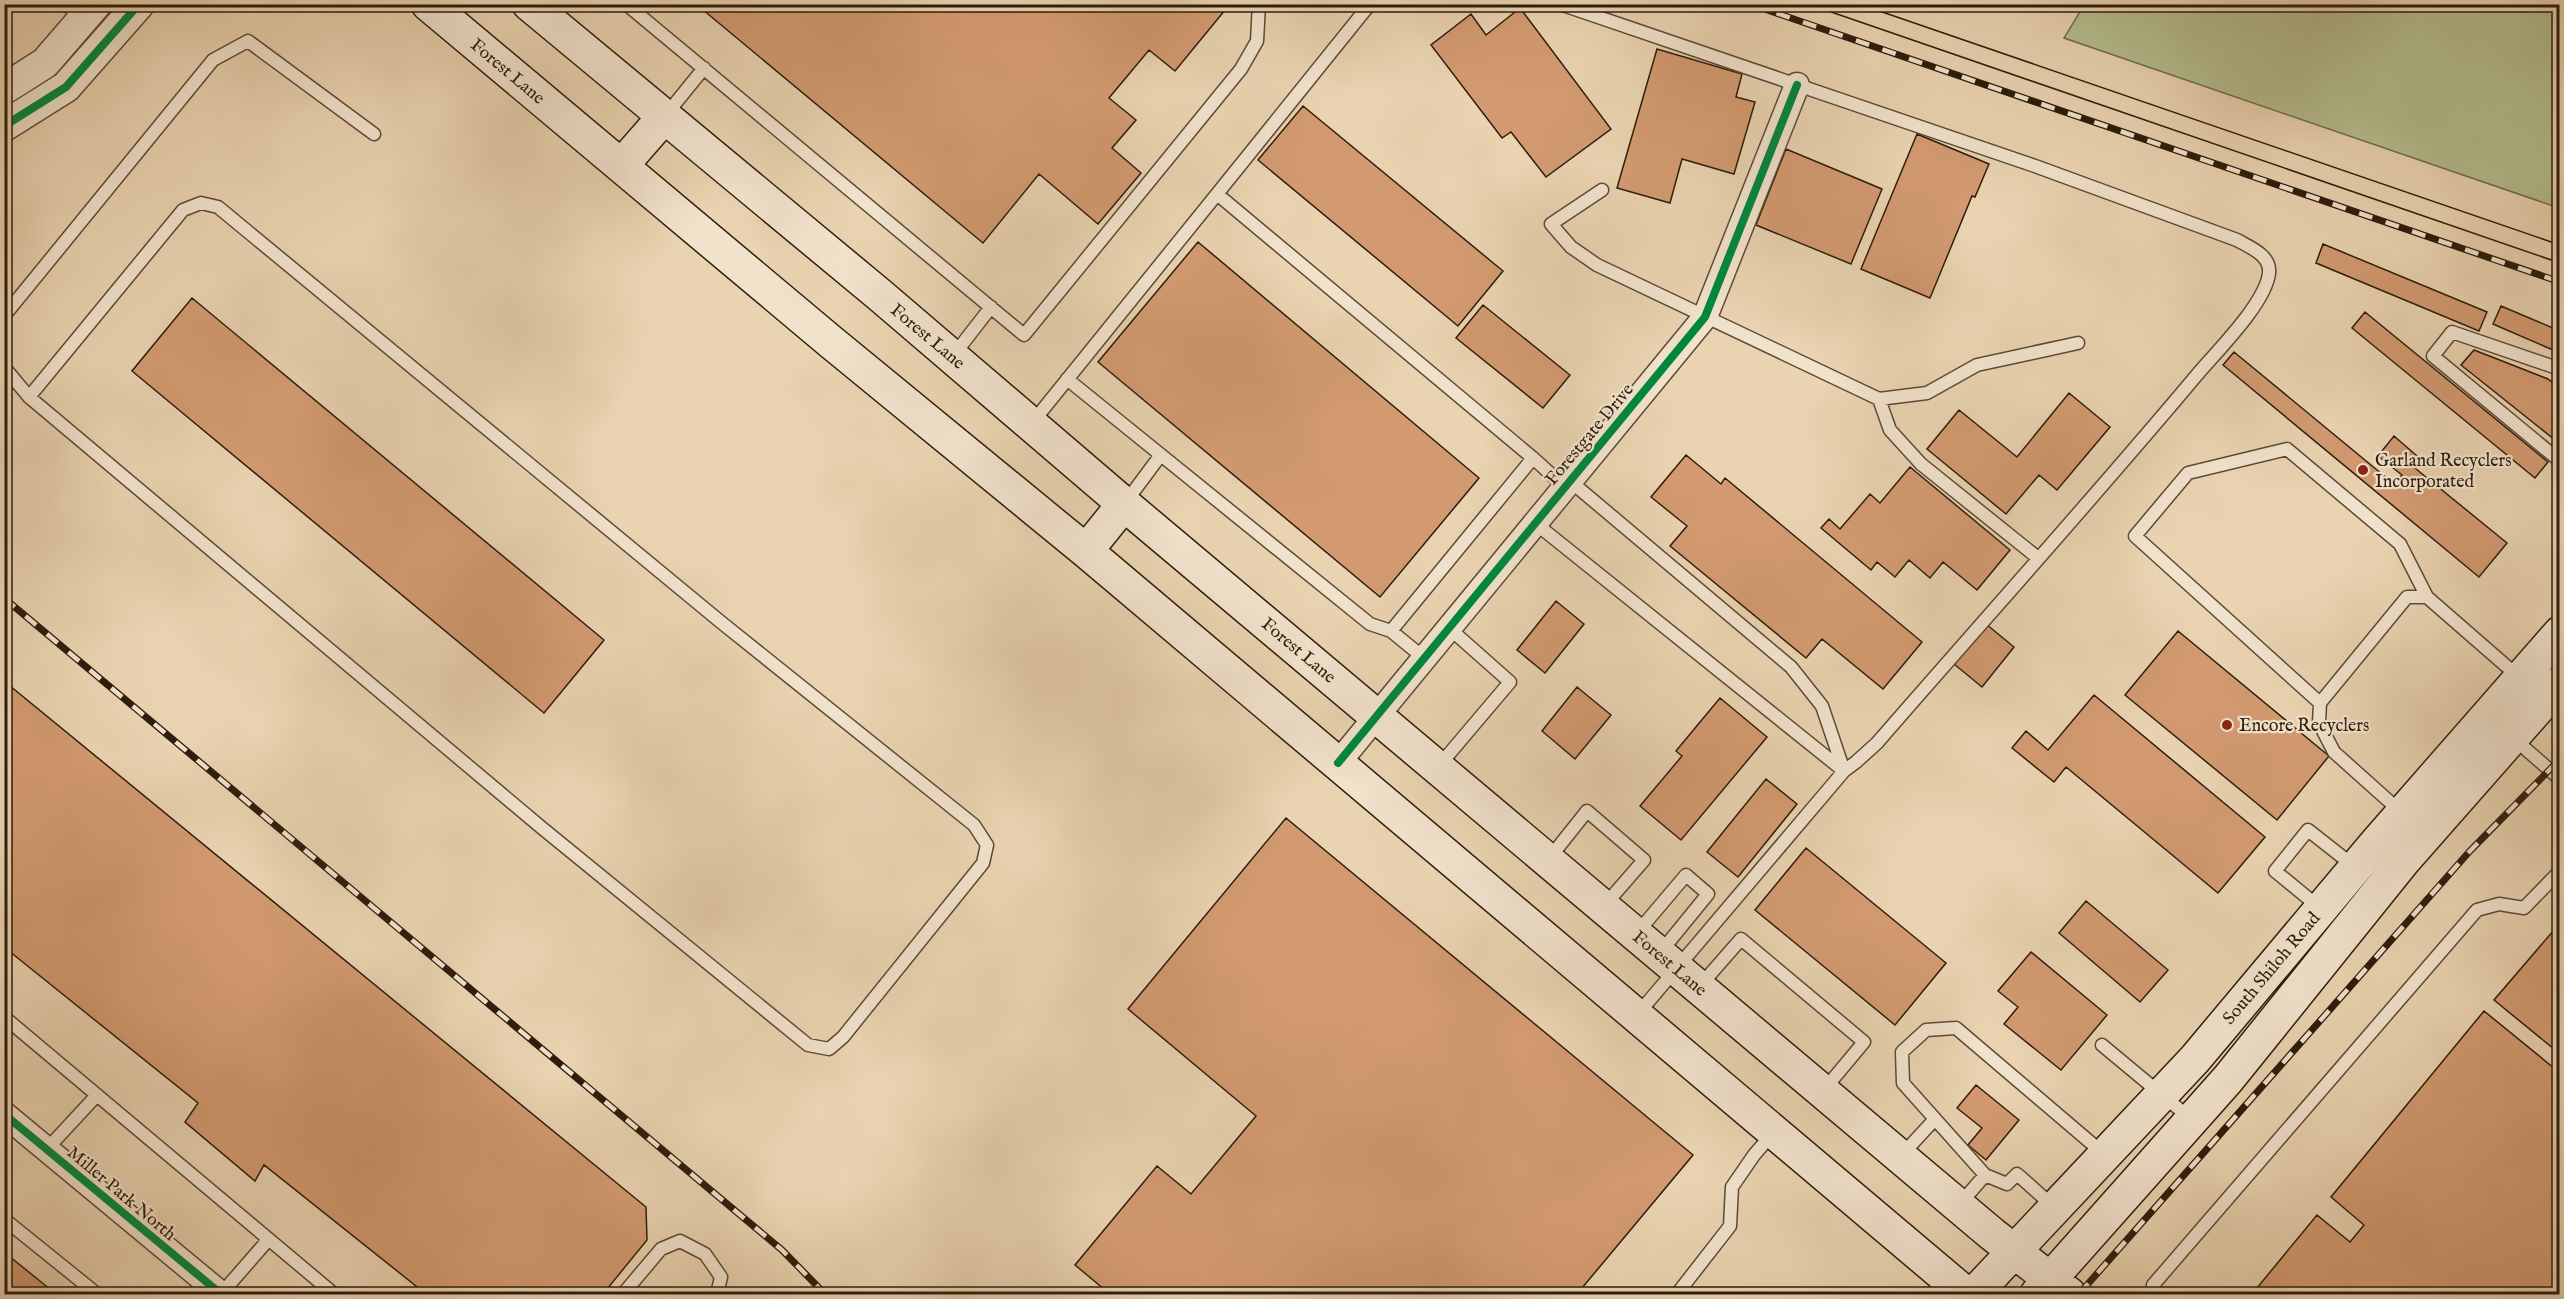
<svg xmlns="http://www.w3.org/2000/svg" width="2564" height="1299" viewBox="0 0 2564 1299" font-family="'IM FELL English',serif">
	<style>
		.green { fill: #b4bd8e; stroke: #706d4d; stroke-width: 1.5 }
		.building { fill: #d39a71; stroke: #2d1d0c; stroke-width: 1.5 }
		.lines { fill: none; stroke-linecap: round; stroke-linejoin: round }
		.service-casing { stroke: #5c4a35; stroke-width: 15 }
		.minor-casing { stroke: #5c4a35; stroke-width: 27 }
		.tertiary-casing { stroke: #5c4a35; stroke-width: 33 }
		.secondary-casing { stroke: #2d1d0c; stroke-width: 36 }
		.service { stroke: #f1e2cc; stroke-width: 12 }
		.minor { stroke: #f1e2cc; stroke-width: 24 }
		.tertiary { stroke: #f1e2cc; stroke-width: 30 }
		.secondary { stroke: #f1e2cc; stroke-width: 33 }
		.tram { stroke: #2d1d0c; stroke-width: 1.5 }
		.rail-casing { stroke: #2d1d0c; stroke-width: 7 }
		.rail { stroke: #f1e2cc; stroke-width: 4.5; stroke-dasharray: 14; stroke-linecap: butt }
		.cycleway-casing { stroke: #f1e2cc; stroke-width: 11 }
		.cycleway { stroke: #00873e; stroke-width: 8 }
		.poi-dot { fill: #8f2418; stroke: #f1e2cc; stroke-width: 2 }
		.labels { text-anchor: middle; stroke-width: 4.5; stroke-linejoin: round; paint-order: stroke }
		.street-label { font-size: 18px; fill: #2d1d0c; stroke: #f1e2cc }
		.poi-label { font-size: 18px; fill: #2d1d0c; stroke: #f1e2cc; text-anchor: start }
	</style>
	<rect width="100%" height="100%" fill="#ead3b1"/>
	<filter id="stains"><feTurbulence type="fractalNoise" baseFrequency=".00333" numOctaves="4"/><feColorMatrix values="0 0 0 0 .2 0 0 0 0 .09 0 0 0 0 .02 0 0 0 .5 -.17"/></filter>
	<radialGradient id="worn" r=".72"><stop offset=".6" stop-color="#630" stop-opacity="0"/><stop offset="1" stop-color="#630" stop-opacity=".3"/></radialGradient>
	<path class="green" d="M2084,5h475v203l-495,-170z"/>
	<path class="building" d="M696,4h534l-55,67 -26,-21 -40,48 27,22 -24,28 29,25 -43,51 -59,-50 -56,69z
		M1520,8l91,121 -65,48 -35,-45 -9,6 -71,-93 40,-31 15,21z
		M1657,49l85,25 -6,23 19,5 -21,72 -52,-15 -12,44 -53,-15z
		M1303,106l200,165 -45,55 -200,-166z
		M1917,134l72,30 -14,33 -3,-1 -42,102 -69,-29z
		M1786,149l96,40 -31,75 -95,-39z
		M1198,242l281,236 -99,119 -282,-235z
		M2323,244l164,68 -8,19 -163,-68z
		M192,298l412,342 -60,73 -412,-342z
		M1483,305l87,70 -27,33 -87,-70z
		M2501,306l59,25v22l-67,-29z
		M2365,312l183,150 -13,16 -183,-150z
		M2474,350l74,29 12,10v55l-99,-79z
		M2234,352l160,132 8,-9 -24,-19 16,-20 23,20 -7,8 97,79 -28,34 -256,-212z
		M2069,393l41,34 -53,63 -18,-15 -33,39 -79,-65 32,-39 58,47z
		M1686,455l35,29 4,-6 197,164 -39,47 -61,-50 -16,19 -136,-112 17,-20 -36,-29z
		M1910,467l100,83 -33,40 -34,-28 -13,16 -21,-18 -14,17 -18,-15 -6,8 -50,-42 8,-9 11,10 30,-35 10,9z
		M1556,601l28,23 -39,49 -28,-23z
		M1986,624l28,23 -32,40 -28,-23z
		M2178,631l151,125 -52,64 -152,-125z
		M4,681l642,526 1,33 -44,54h-177l-162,-129 -9,16 -70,-59 13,-19 -194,-156z
		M1577,687l34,28 -36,44 -33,-28z
		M2094,695l171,142 -47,56 -152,-126 -12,15 -42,-34 14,-17 22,19z
		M1720,698l47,39 -86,103 -41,-34 42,-50 -6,-5z
		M1766,779l31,25 -59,73 -31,-25z
		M1286,818l407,337 -116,139h-475l3,-4 -30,-25 82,-99 34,28 65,-78 -128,-107z
		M1806,848l140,115 -51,62 -140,-115z
		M2086,901l82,69 -28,32 -81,-69z
		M2560,923v131l-66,-54z
		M2031,952l76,63 -46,55 -57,-46 14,-17 -20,-16z
		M2484,1011l76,62v221h-308l65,-79 33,27 14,-17 -33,-28z
		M1976,1085l43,35 -33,40 -18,-15 14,-17 -25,-20z
		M4,1252l52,42h-52z"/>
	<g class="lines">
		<g class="service-casing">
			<path id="service" d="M66,4l17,16
				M626,4l398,331 217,-266 16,-28 2,-37
				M1560,4l475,162 202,74c12,7 34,15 32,33 -3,30 -53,79 -73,103 -104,124 -213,245 -319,367l-21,19 -12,9 -22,-65 -31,-39 -221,-186
				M665,116l39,-48
				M1602,190l-51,34 20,23 26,18 282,134 48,-6 50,-28 101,-22
				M1217,194l153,-190
				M4,316l209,-256 35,-19 126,93
				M953,356l38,-49
				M4,367l25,30 513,431 266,217 21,4 14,-12 140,-174 4,-18 -13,-20 -252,-202 -504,-416 -17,-4 -18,7 -154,187
				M2560,369l-108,-37 -19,24 127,105
				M1067,379l303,245 21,7 33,27
				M1879,399l11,31 31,34 117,94
				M1032,423l185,-229 316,264 32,29
				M1125,503l35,-47
				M1535,523l309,248 -207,244
				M1391,631l142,-173
				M2320,703l-185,-167 53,-63 99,-24 113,95 27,53
				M2513,738l47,41
				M1438,767l72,-85 -61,-54
				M2401,812l-67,-60 -15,-29 1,-20 87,-106h20l93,81
				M1548,860l39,-49 57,49 -40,46
				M2320,908l-45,-37 33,-41 47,37
				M1636,934l50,-59 22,19 -49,60
				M1699,987l42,-48 123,103 -41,49
				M4,1017l330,277
				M2102,1045l89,74
				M47,1149l50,-54
				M1900,1157l34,-37
				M1960,1204l25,-29
				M2054,1207l-37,-33 -10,10 -22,-9 -82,-92 -1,-31 24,-22 30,-2 148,126
				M4,1219l93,75
				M221,1294l47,-54
				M623,1294l38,-45 19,-8 25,13 16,23 -4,17
				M1677,1294l53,-68 2,-39 22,-32 19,-22
				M2158,1294l-5,-9 324,-375 22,-6 25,4 36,-37"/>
		</g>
		<g class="minor-casing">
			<path id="minor" d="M1338,763l367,-446 92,-232
				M4,1114l217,180"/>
		</g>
		<g class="tertiary-casing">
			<path id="tertiary" d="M4,89l41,-26 51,-59
				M4,126l62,-39 73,-83"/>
		</g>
		<g class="secondary-casing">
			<path id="secondary" d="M428,4l403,338 255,209 880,743
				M529,4l352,292 243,208 868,730 77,60
				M622,165l42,-48
				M1086,551l38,-47
				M1974,1294l221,-235 182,-217 183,-209
				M2037,1294l191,-215 177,-220 155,-176"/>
		</g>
		<use href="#service" class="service"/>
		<use href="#minor" class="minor"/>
		<use href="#tertiary" class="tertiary"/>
		<use href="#secondary" class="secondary"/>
		<path class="tram" d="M1808,4l752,259
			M1859,4l701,241"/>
		<g class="rail-casing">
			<path id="rail" d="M1750,4l810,278
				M4,598l778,652 43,44
				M2079,1294l390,-442 91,-93"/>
		</g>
		<use href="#rail" class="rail"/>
		<g class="cycleway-casing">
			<path id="cycleway" d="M4,126l62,-39 73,-83
				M1338,763l367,-446 92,-232
				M4,1114l217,180"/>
		</g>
		<use href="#cycleway" class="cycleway"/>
	</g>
	<g class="poi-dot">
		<circle cx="2363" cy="470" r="6"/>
		<circle cx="2227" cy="725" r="6"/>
	</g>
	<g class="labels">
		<g class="street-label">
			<text transform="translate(508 71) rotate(40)" y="6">Forest Lane</text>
			<text transform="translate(928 336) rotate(40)" y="6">Forest Lane</text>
			<text transform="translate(1589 434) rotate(-50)" y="6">Forestgate Drive</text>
			<text transform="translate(1299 650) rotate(40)" y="6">Forest Lane</text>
			<text transform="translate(1670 963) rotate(40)" y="6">Forest Lane</text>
			<text transform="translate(2271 968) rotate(-50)" y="6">South Shiloh Road</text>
			<text transform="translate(122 1193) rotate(40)" y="6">Miller Park North</text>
		</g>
		<g class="poi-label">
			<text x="2375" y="466">Garland Recyclers<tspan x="2375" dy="21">Incorporated</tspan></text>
			<text x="2239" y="731">Encore Recyclers</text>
		</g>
	</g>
	<rect width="2564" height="1299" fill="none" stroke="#ead3b1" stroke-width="24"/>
	<rect x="6" y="6" width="2552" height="1287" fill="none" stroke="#2d1d0c" stroke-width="3"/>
	<rect x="12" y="12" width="2540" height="1275" fill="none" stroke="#2d1d0c" stroke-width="1.5"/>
	<rect width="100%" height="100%" filter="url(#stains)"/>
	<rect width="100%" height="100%" fill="url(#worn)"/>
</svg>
